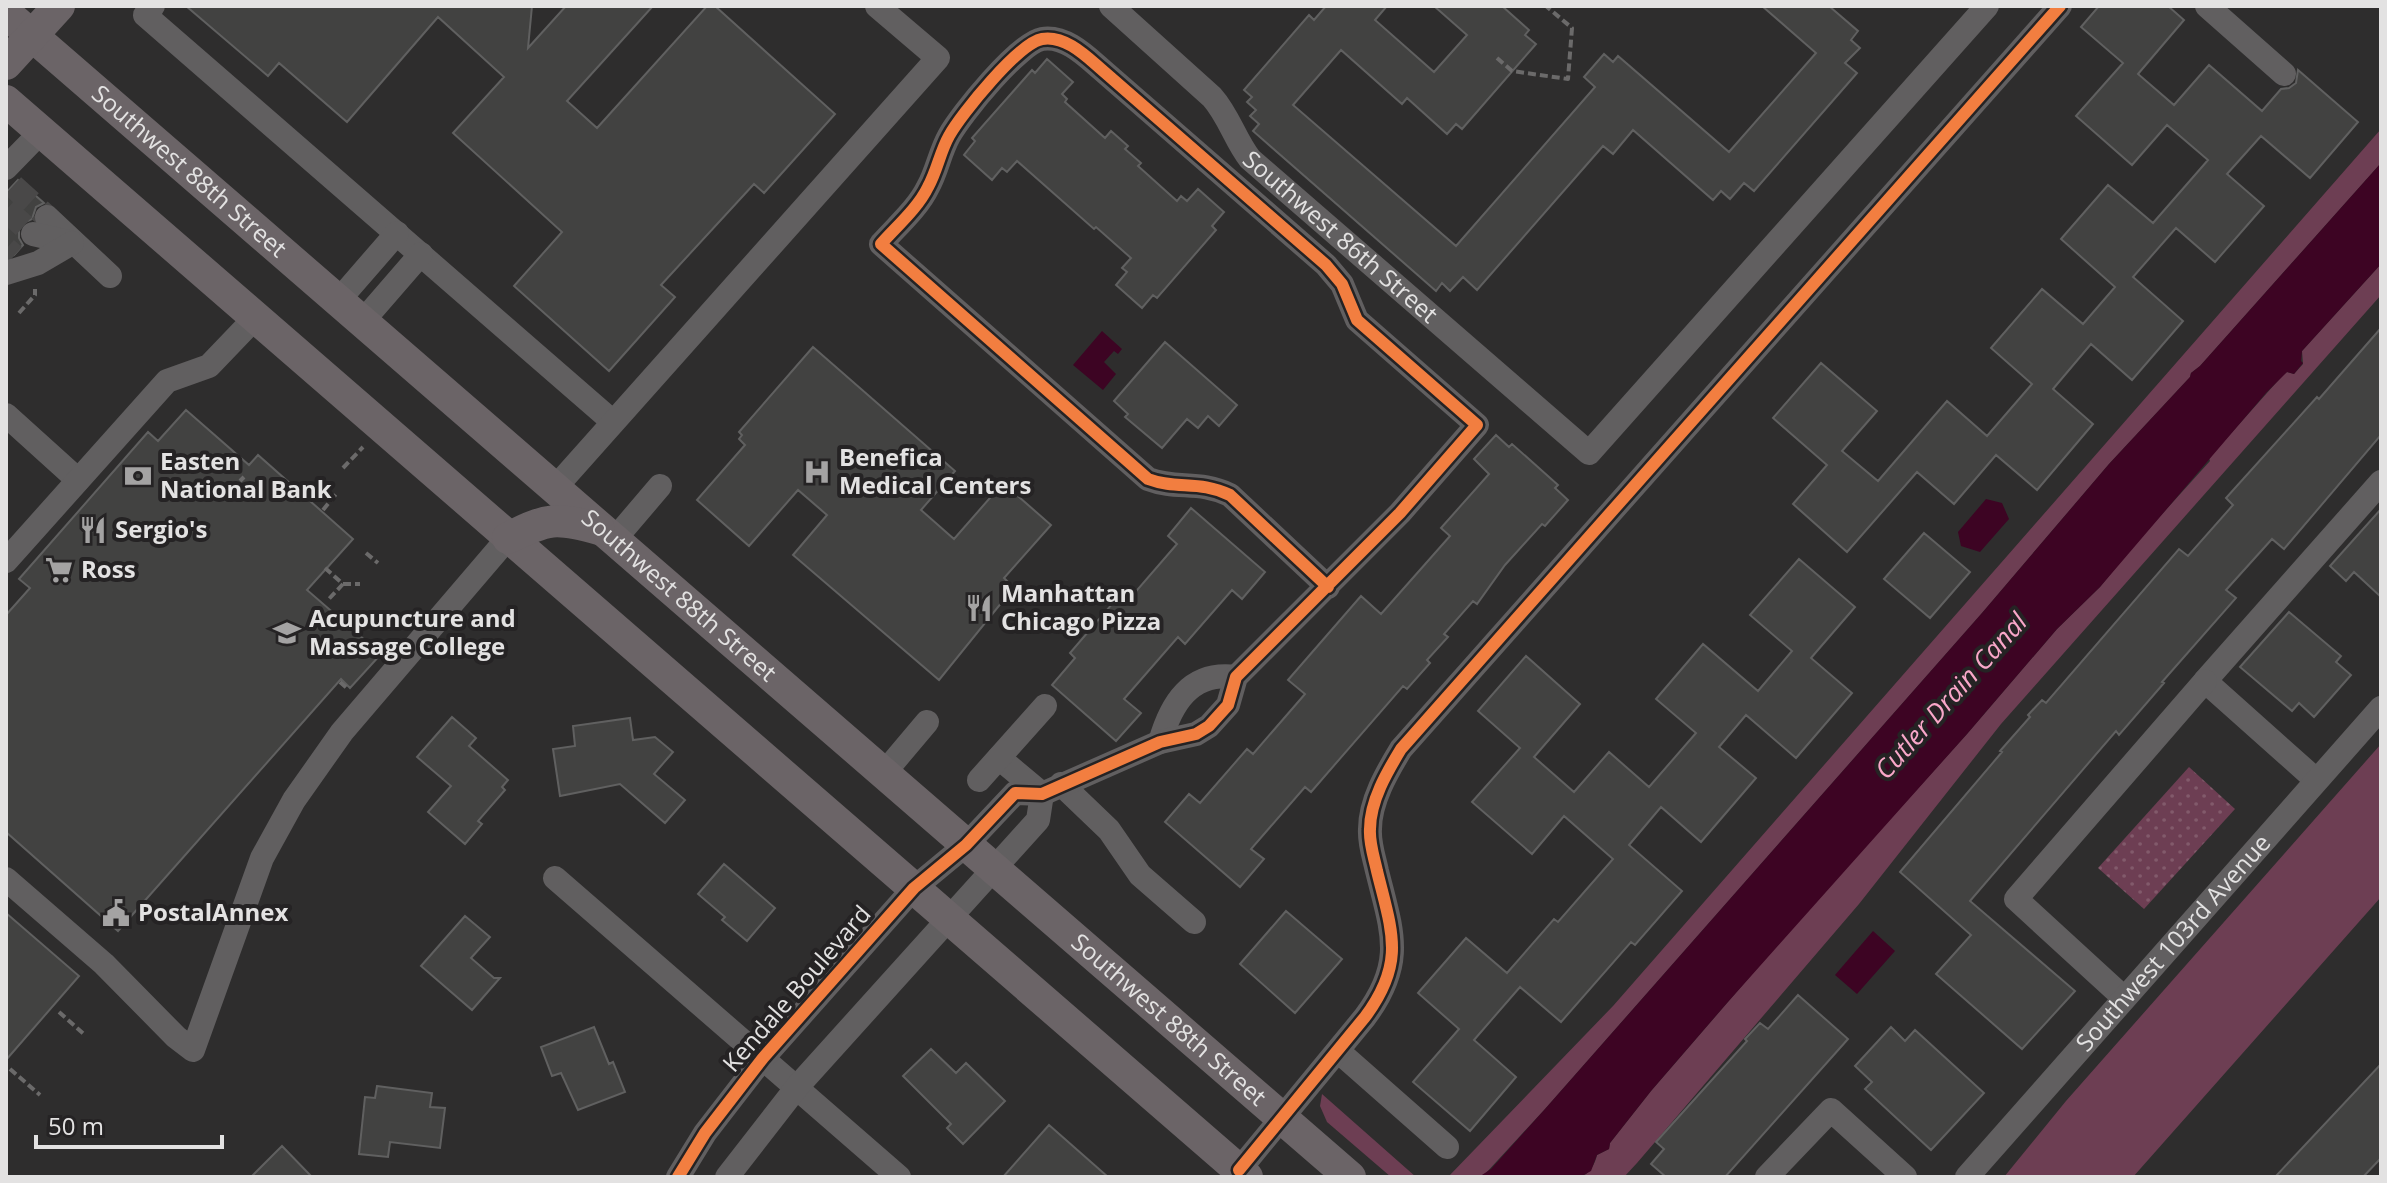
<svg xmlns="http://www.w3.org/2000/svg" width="2387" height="1183" viewBox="0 0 2387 1183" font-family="'Open Sans',sans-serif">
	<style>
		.grass { fill: #6d3e53 }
		.park { fill: url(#park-dots) }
		.water { fill: #3d0423 }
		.building { fill: #424241; stroke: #606060; stroke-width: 2 }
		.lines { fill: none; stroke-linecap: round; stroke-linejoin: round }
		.minor-tunnel { stroke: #494848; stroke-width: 24; stroke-dasharray: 24 12; stroke-linecap: butt }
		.path { stroke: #6b6a6a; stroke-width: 4; stroke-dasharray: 8 4; stroke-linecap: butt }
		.minor { stroke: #615f60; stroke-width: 24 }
		.major { stroke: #6b6467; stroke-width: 32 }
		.cycleway-casing { stroke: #252324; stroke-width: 17 }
		.cycleway { stroke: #f27e40; stroke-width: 12 }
		.labels { text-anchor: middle; stroke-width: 8; stroke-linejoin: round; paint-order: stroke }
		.street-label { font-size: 24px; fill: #e3e2e2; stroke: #252324 }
		.poi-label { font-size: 24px; font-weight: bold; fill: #e3e2e2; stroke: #252324; text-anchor: start }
		.water-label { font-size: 26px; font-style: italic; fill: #f9a7c9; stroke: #252324 }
	</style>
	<defs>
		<pattern id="park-dots" width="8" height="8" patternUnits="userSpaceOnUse" patternTransform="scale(2)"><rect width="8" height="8" fill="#6d3e53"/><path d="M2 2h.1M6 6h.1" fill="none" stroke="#825a6b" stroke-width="1.8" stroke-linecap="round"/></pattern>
	</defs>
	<rect width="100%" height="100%" fill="#2e2d2d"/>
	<path class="grass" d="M2381,129v34l-181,203 -9,7 -1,4 -81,87 -127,149 -437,496 -59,64 -7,4h-31l165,-171z
		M2381,264v31l-380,429 -142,180 -222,259 -13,14h-44c9,-2 15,-13 17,-22l12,-6 1,-6 41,-52 140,-162 176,-195 90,-105 43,-42 35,-43 75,-83 -1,-3 74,-83 4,-3 7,2 9,-10 -1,-13z
		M2381,744v153l-248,280h-129l62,-76z
		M1322,1094l94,83h-25l-64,-55 -7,-16z"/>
	<path class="park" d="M2189,767l46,42 -91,100 -46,-41z"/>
	<path class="water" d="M2381,163v101l-79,87 -1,10 2,2 -9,11 -7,-2 -21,21 -166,194 -43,42 -90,105 -240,269 -76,88 -41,52 -1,6 -12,6 -6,16 -11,6h-101l12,-8 54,-60 437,-496 127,-149 81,-87 1,-4 9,-7z
		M1102,331l20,18 -4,5 -4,-3 -10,11 12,12 -13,16 -30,-25z
		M1986,499l16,4 7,16 -29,33 -19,-6 -3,-14z
		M1873,931l22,20 -38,43 -22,-19z"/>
	<path class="building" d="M186,6h346l-4,42 38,-42h87l-86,95 30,27 110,-122h8l120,108 -71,79 -10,-9 -93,101 14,12 -66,74 -95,-85 48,-54 -109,-99 51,-56 -66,-60 -91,105 -68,-59 -11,13z
		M1326,6h61l-12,14 59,52 33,-37 -33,-29h68l27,24 -4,5 11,9 -74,85 -6,-5 -9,10 -40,-36 -5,6 -61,-54 -48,55 163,141 139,-159 -11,-10 20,-23 9,8 5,-6 111,96 87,-99 -54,-47h67l29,25 -7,9 9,8 -15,15 12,10 -103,118 -10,-8 -14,16 -9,-8 -8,9 -80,-70 -20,24 -10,-8 -126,144 -14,-13 -13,14 -8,-8 -6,8 -183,-160 6,-7 -9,-8 6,-6 -9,-8 5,-5 -8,-7 65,-75 5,5z
		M2099,6h69l16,14 -46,54 36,31 35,-40 53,46 19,-22 8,-1 7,-5 2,-13 60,52 -48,56 -49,-42 -34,38 37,32 -49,56 -39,-34 -43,49 50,44 -51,59 -41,-36 -38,45 40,35 -56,66 -41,-35 -42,49 -37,-32 -70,80 -54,-48 34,-39 -54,-47 48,-55 56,48 -35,40 36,30 69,-80 40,35 45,-52 -41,-36 51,-59 41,35 32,-37 -54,-48 47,-54 45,38 55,-63 -41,-35 -35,40 -56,-49 47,-53 -42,-36z
		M1047,59l26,23 -11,12 5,5 -2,3 40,36 6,-7 17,15 -3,3 16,14 -3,3 39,35 4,-5 6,5 11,-12 26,23 -12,14 4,4 -59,68 -4,-3 -11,13 -26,-23 11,-13 -5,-4 9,-10 -35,-31 -2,2 -77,-68 -10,11 -5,-4 -10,12 -28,-25 11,-14 -3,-3 60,-68 3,3z
		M18,180l26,23 -8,4 -4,12 -9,4 -4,7v8l4,7 -9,10 -8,2v-64z
		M2381,328v107l-97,114 -12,-10 -46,51 10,8 -74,84 2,1 -45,52 -3,-4 -146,170 105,90 -53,58 -86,-75 35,-39 -71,-63 102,-120 -2,-1 30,-34 -2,-2 14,-15 4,3 133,-154 9,7 45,-51 -7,-7 91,-101 2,2z
		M1165,342l72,63 -18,21 -11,-10 -10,12 -11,-9 -25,29 -37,-31 3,-3 -14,-13z
		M813,347l142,124 -34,39 33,29 49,-56 48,42 -47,53 7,7 -2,3 2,3 -72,89 -146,-125 34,-40 -29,-25 -49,56 -52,-46 48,-55 -6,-6 3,-4 -3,-3z
		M186,410l63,55 9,-10 95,84 -46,51 74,64 -31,34 -9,-9 -223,252 -112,-99v-217l24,-27 -11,-9 129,-147 10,9z
		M1496,435l13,12 3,-3 46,41 -3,3 13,12 -23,26 -3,-2 -37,41 -28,39 -4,-3 -29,33 4,3 -21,23 3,3 -23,26 -4,-3 -92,106 -6,-5 -54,62 13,10 -24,28 -75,-65 24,-28 11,9 47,-54 6,5 52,-60 -17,-14 73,-84 20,18 69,-78 -9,-8 48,-54 -15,-15z
		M1191,508l74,64 -23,27 -10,-9 -47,54 -7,-7 -54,62 17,14 -25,28 -64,-56 23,-27 -5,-5 48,-56 8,6 51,-59 -9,-8z
		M2381,509v88l-27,-25 -8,9 -16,-15z
		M1924,533l46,39 -40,46 -46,-39z
		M1799,559l56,48 -44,51 41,35 -56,65 -50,-43 -27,32 37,31 -55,64 -40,-35 -32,38 53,46 -47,54 -4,-3 -70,80 -41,-35 -46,53 42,37 -46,54 -57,-49 46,-53 -41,-36 48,-55 41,35 47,-54 4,3 55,-63 -49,-43 -32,38 -60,-52 48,-54 -42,-37 48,-55 54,48 -46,53 40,35 35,-40 40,35 47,-54 -40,-34 47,-55 55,47 34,-40 -42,-36z
		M2289,612l52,44 -5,6 15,13 -37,42 -15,-14 -7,8 -52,-44z
		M452,717l24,21 -7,8 39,34 -6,7 3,3 -27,31 4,3 -17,20 -37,-32 23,-26 -34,-29z
		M630,718l3,22 22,-3 18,15 -19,22 31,26 -20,23 -45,-39 -60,12 -7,-47 22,-3 -2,-20z
		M724,864l51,44 -28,33 -25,-21 3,-3 -27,-23z
		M1286,911l56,48 -47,54 -55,-49z
		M6,913l73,63 -73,84z
		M465,916l25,21 -19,21 23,20h6l-28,32 -51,-44z
		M1798,995l50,44 -123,138h-59l-15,-13 13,-15 -8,-7 91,-101 -2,-2 15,-16 8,6z
		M594,1027l15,37 4,-2 12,30 -47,18 -17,-37 -9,3 -11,-29z
		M1891,1027l14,14 10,-11 69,63 -53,57 -66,-61 7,-7 -17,-16z
		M931,1049l25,24 10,-10 39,38 -42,43 -16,-16 4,-4 -48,-48z
		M2381,1064v94l-18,19h-88z
		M377,1086l55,7 -2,14 15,1 -5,40 -50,-6 -2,15 -29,-3 6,-57 10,1z
		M1049,1125l59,52h-105z
		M282,1146l30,31h-61z"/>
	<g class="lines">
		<path class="minor-tunnel" d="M13,186l34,31
			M6,210l27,24
			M6,249l8,7"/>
		<path class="path" d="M1497,58l15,13 56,8 4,-51 -26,-22
			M19,313l16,-18v-6
			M343,468l20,-21
			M240,481l4,-4
			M323,510l13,-16
			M366,553l12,10
			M325,568l18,16 -16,17
			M343,584h17
			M340,682l9,8
			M59,1012l26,23
			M10,1069l30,26"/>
		<g class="minor">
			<path d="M153,6l-8,9 467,406"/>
			<path id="s1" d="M1111,6l101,91c17,19 23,43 38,62l339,294 398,-447"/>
			<path d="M2207,6l77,68"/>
			<path d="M6,168l35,-36"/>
			<path d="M47,217l63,59"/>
			<path d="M33,234l39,9"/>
			<path d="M6,273l32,-10 34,-20"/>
			<path d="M338,301l59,-68"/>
			<path d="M362,322l59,-68"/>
			<path d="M6,415l72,65"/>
			<path d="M554,489l384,-431 -61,-52"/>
			<path d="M614,540l46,-54"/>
			<path d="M6,561l161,-180 42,-15 45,-47"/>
			<path d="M1160,742c11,-38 30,-71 76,-65"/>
			<path d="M999,758l43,36"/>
			<path d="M884,773l43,-51"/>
			<path d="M979,780l66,-74"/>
			<path d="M2316,780l-111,-99 176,-199"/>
			<path d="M1061,784l48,46 31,45 54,47"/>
			<path d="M555,878l344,299"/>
			<path d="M6,879l98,85 72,73 17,13 69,-192 32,-58 48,-68 166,-194"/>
			<path d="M2124,998l-108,-99 189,-218"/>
			<path d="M1338,1051l109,96"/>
			<path d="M1239,1170l126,-153c41,-55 27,-85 12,-146 -3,-14 -8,-28 -7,-42 0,-28 17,-57 31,-80l659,-743"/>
			<path d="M678,1177l27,-44 58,-75 151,-170 52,-43 49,-52 27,1 118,-52 36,-8 13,-8 19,-21 8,-28 164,-164 77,-88 -120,-105 -15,-36 -16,-19 -225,-196c-15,-13 -36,-34 -59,-30 -23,4 -81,75 -93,97 -9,16 -12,35 -21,51 -10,21 -32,40 -47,57l267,235c29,11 51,1 82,16l98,92"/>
			<path d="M727,1177l70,-90 241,-267 4,-26"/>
			<path d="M1767,1177l64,-67 74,67"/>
			<path id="s2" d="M1967,1177l414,-469"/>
		</g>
		<g class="major">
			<path id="s3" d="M6,13l1344,1164"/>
			<path d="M6,64l53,-58"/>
			<path d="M6,101l1241,1076"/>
			<path d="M508,538c40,-20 48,-21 91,-9"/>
		</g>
		<g class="cycleway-casing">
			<path id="cycleway" d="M1239,1170l126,-153c41,-55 27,-85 12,-146 -3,-14 -8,-28 -7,-42 0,-28 17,-57 31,-80l659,-743
				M678,1177l27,-44 58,-75 151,-170 52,-43 49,-52 27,1 118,-52 36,-8 13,-8 19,-21 8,-28 164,-164 77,-88 -120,-105 -15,-36 -16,-19 -225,-196c-15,-13 -36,-34 -59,-30 -23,4 -81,75 -93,97 -9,16 -12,35 -21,51 -10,21 -32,40 -47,57l267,235c29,11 51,1 82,16l98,92"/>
		</g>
		<use href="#cycleway" class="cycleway"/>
	</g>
	<defs>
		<g id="hospital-bare" transform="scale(2.16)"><path d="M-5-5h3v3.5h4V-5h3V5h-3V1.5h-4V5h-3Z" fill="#a4a3a3" stroke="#252324" stroke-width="2.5" paint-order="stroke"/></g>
		<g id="bank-bare" transform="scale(2.16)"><path d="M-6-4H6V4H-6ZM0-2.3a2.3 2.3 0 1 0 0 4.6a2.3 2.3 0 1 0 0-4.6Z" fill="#a4a3a3" stroke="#252324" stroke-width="2.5" paint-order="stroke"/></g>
		<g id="restaurant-bare" transform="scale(2.16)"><path d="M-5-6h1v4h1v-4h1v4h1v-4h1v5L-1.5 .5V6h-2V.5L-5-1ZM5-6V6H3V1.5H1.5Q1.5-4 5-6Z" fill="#a4a3a3" stroke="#252324" stroke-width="2.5" paint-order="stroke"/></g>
		<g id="supermarket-bare" transform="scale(2.16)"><path d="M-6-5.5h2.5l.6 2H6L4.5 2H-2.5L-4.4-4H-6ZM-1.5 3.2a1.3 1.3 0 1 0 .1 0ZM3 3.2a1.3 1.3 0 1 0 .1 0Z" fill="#a4a3a3" stroke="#252324" stroke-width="2.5" paint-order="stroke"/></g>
		<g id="university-bare" transform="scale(2.16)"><path d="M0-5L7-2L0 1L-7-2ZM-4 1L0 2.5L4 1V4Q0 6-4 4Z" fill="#a4a3a3" stroke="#252324" stroke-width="2.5" paint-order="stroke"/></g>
		<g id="civic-bare" transform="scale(2.16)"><path d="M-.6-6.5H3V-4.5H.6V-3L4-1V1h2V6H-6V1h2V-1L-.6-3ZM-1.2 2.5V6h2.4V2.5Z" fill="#a4a3a3" stroke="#252324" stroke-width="2.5" paint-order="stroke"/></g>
	</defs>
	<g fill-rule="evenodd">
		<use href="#hospital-bare" x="817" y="472"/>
		<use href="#bank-bare" x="138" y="476"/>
		<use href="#restaurant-bare" x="93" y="530"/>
		<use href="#supermarket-bare" x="59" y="570"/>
		<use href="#restaurant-bare" x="979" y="608"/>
		<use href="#university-bare" x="287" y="633"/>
		<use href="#civic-bare" x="116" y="913"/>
	</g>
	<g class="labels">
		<g class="street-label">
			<text dy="8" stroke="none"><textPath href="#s3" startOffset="242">Southwest 88th Street</textPath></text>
			<text dy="8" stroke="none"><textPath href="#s1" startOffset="328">Southwest 86th Street</textPath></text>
			<text dy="8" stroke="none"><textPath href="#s3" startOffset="890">Southwest 88th Street</textPath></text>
			<text dy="8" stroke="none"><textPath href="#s2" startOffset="312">Southwest 103rd Avenue</textPath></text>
			<text transform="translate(797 989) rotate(-49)" y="8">Kendale Boulevard</text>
			<text dy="8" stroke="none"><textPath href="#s3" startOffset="1538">Southwest 88th Street</textPath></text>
		</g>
		<g class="poi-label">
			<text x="839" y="466">Benefica<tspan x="839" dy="28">Medical Centers</tspan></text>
			<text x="160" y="470">Easten<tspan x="160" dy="28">National Bank</tspan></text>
			<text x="115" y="538">Sergio's</text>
			<text x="81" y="578">Ross</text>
			<text x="1001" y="602">Manhattan<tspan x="1001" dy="28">Chicago Pizza</tspan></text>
			<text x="309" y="627">Acupuncture and<tspan x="309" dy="28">Massage College</tspan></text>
			<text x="138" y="921">PostalAnnex</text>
		</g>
		<g class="water-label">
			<text transform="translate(1951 696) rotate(-48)" y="9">Cutler Drain Canal</text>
		</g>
	</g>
	<rect width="2387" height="1183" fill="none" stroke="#e3e2e2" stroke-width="16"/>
	<path d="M36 1135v12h186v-12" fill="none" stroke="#e3e2e2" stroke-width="4"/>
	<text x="48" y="1135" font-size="24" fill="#e3e2e2" stroke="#252324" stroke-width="6" paint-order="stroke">50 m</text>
</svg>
